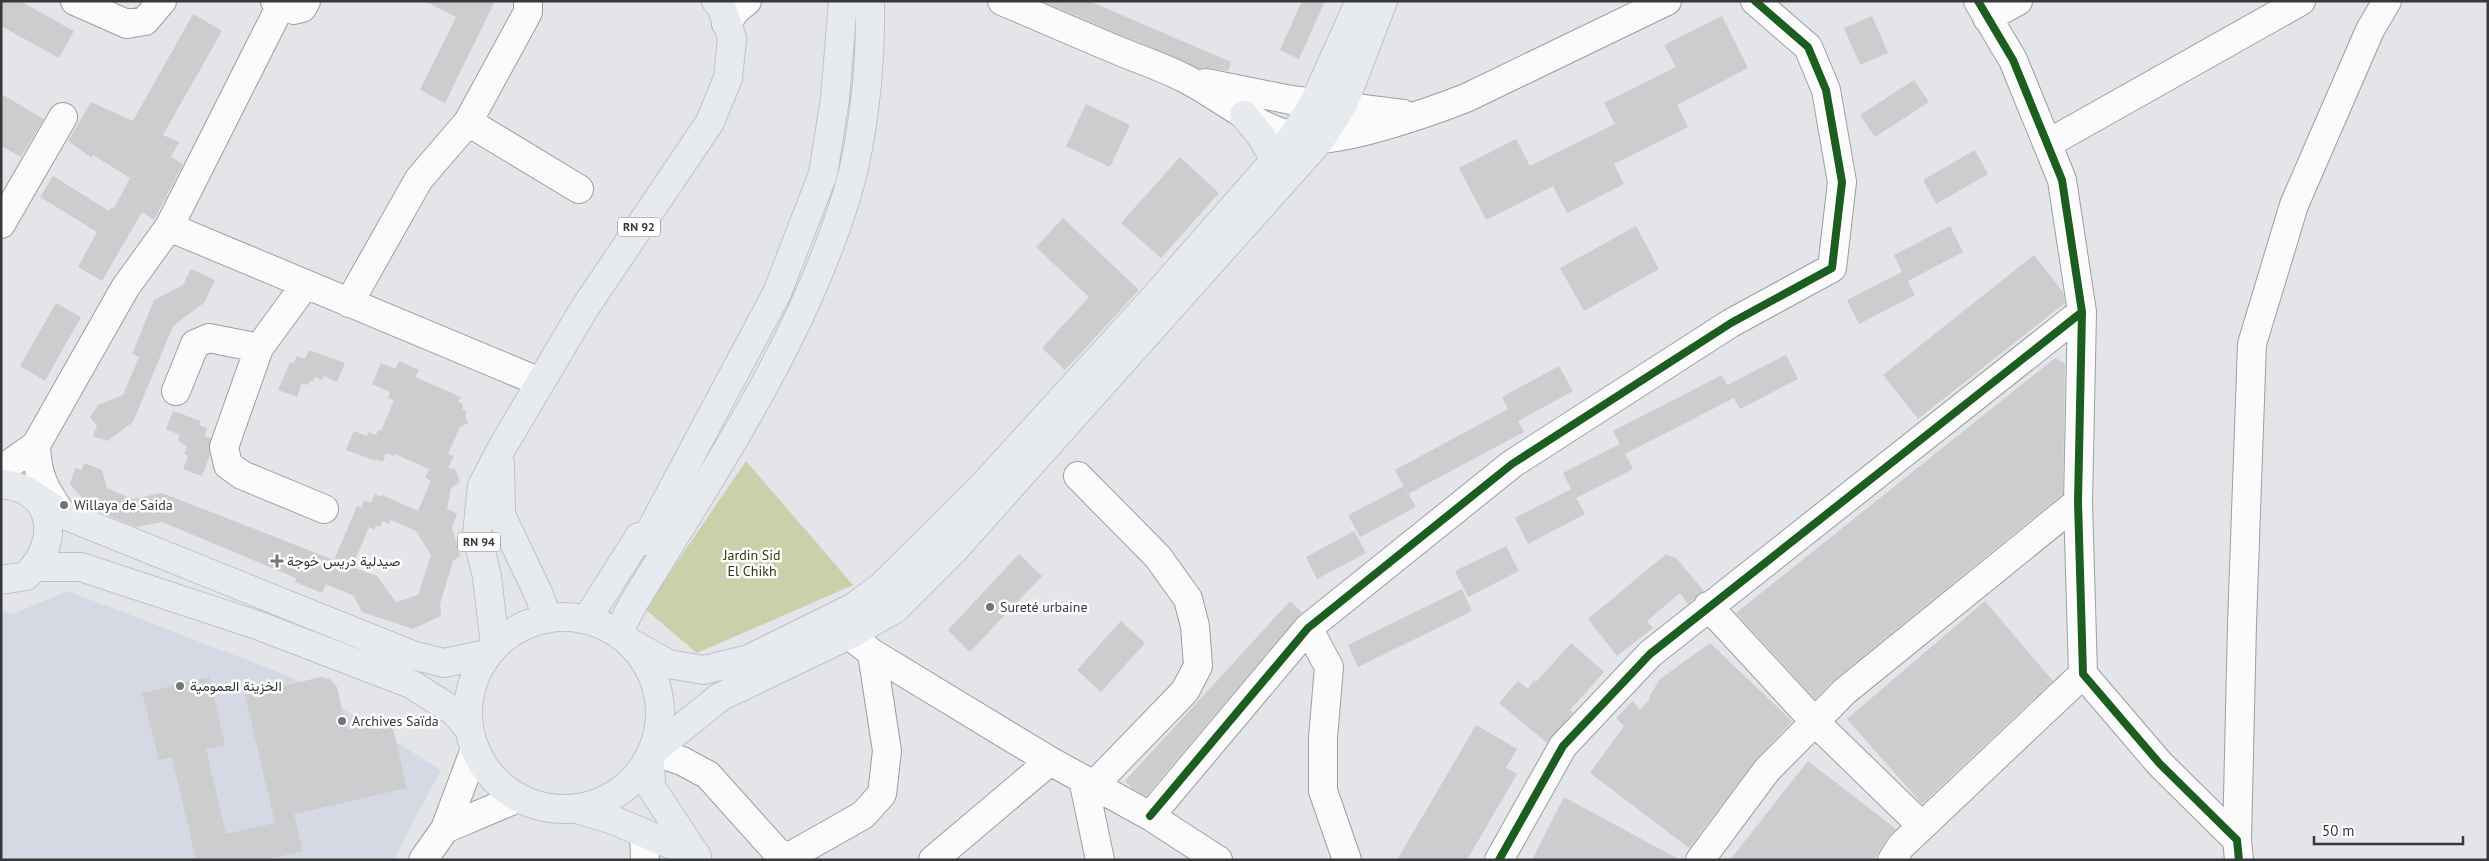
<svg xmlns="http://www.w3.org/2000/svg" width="2489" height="861" viewBox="0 0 2489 861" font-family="'PT Sans',Vazirmatn,sans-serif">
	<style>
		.built { fill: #d4d9e3 }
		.green { fill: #c9d0aa }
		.building { fill: #cdcccf; fill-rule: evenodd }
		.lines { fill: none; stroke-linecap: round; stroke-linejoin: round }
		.minor-casing { stroke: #9d9ea2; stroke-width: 30 }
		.major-casing { stroke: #c1c2c5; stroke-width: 30 }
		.minor { stroke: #fbfbfc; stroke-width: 28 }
		.major { stroke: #e7ebef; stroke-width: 28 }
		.cycleway-casing { stroke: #fff; stroke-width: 11 }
		.cycleway { stroke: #1b5e20; stroke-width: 8 }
		.poi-dot { fill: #737578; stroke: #fff; stroke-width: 2 }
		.labels { text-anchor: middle; stroke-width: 5; stroke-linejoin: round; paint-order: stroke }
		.shield { fill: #fff; stroke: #737476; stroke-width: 1 }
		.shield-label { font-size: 12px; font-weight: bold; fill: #37383b }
		.poi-label { font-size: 14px; fill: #37383b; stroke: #fff; text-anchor: start }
		.park-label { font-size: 14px; fill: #31360c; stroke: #fff }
	</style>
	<rect width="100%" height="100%" fill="#e3e5e9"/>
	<path class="built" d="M68,591l228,88 145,91 -48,90h-392v-250l12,4z"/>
	<path class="green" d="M746,461l107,124 -156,68 -52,-44z"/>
	<path class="building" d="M1,1h19l54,30 -15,27 -58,-32z
		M424,1h71l-50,102 -25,-13 36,-73z
		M1042,1h47l142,61 -3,9 -19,-3 -9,1z
		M1302,1h23l-26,58 -19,-9z
		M193,14l29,17 -59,104 16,7 -8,15 12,7 -29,56 -12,-8 -40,69 -24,-14 19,-35 -57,-35 13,-21 56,35 3,-4 2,1 16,-30 -37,-23 -1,3 -24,-17 23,-39 42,19z
		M1722,16l26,52 -71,37 11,22 -74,37 10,20 -57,29 -14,-27 -67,34 -27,-52 57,-29 14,27 85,-42 -11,-21 72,-36 -12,-22z
		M1872,16l16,37 -28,12 -16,-37z
		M1914,80l15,22 -54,35 -15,-22z
		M1,94l43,25 -23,38 -20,-11z
		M1086,104l44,21 -20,42 -44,-21z
		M1975,150l13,24 -52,30 -13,-24z
		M1180,157l39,36 -58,65 -40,-35z
		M1063,218l76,72 -74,80 -23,-22 47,-51 -53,-50z
		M1636,226l23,43 -75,42 -24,-43z
		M1950,226l13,26 -55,29 7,14 -56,29 -12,-24 55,-28 -8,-17z
		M2034,255l29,37 2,11 -147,116 -35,-44z
		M191,269l24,11 -10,22 -32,24 -40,96 -26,19 -14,-5 4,-10 -7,-9 8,-12 25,-10 16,-38 -7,-3 22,-54 29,-15z
		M56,303l25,14 -36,64 -25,-15z
		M309,350l36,13 -8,19 -13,-6 -2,4 -7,-3 -2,5 -3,-1 -2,4 -6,-2 -5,14 -19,-7 12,-28 4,1 3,-7 8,3z
		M1786,355l12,24 -58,30 -6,-11 -109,56 -12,-23 109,-56 5,10z
		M2055,358l10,5 -2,131 -228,185 -20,20 -79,-86z
		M399,361l20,9 -4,7 46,20 -3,5 5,2 -1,5 5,2 -2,5 3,7 -8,4 -12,27 6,2 -6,12 7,1 5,13 -9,6 -4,21 10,5 -5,14 8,28 -7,5 -13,43 1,12 -28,13 -51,-17 -8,-16 -28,-12 -4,9 -27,-11 1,-4 -134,-56 -26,5 -46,-19 -20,-24 5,-16 7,2 2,-7 18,7 5,18 25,11 30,-6 172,67 23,-54 4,2 3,-8 7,3 4,-9 6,3 1,-2 36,16 13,-30 -6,-3 4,-9 -34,-15 -1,2 -8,-3 -3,9 -7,-3v2l-30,-11 8,-19 13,5 1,-4 8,3 2,-5 3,1 13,-31 -6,-2 2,-6 -18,-8 9,-21 14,6zM391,520l25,11 15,24 -13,40 -22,7 -19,-26 -25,-9 17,-40 5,3 2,-5 4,2 2,-6 7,3z
		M1559,366l14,25 -55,30 6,11 -116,62 -13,-24 113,-61 -6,-12z
		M173,411l28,10 -2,4 8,3 -2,8 6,2 -1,17 -8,21 -19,-7 5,-13 -4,-2 3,-7 -9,-7 2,-5 -14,-6z
		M1620,444l13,25 -57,29 9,16 -57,30 -13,-26 56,-29 -8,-16z
		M1404,486l12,21 -56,30 -12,-22z
		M1354,531l12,22 -49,26 -11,-22z
		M1506,546l13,25 -51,26 -13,-26z
		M1019,554l23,22 -72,76 -22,-22z
		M1666,554l10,4 28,33 -16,13 -8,-11 -33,28 6,7 -36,28 -29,-37z
		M1462,589l10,22 -114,56 -10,-22z
		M1290,601l12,11 -156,184 -13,-7 -8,-8z
		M1985,601l68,80 -131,123 -75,-85z
		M1121,621l24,22 -44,49 -24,-22z
		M1571,643l33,29 -34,38 3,3 -26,30 -48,-40 19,-22 10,8 6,-9 2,2z
		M1710,643l82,78 -37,40 -66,87 -99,-75 34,-47 -8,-8 17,-17 7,9 10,-11 -1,-2 11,-18z
		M209,677l16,68 -19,4 20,85 49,-11 -30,-128 76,-18 9,2 7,8 10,43 31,-8 15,6 14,60 -113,26 9,37 -39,9h-68l-24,-103 -13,3 -17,-67z
		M1476,725l41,24 -11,19 11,6 -50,86h-70z
		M1808,761l88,68 -8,8 -14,23h-144z
		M1564,797l116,63h-148z"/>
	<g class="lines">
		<g class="minor-casing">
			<path id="minor" d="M75,1l52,23 18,-3 17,-20
				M275,1l19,9 8,-2 4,-7
				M1002,1c40,17 81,35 122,52 20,8 40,15 60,25 40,20 77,56 125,61 36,3 121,-27 157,-41l201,-97
				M1978,1l35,59 49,120 20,132 -4,190 5,172 77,90 77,76 2,20
				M1987,18l31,-17
				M726,23l11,-14 10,-8
				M1206,83l85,17 112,14
				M468,122l111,67
				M2047,144l254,-143
				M1,224l62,-107
				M169,227l371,155
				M305,285l-46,63 -35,99 4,18 14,10 82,34
				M349,303l70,-124 49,-57 60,-110v-11
				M176,391l19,-47 14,-6 50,10
				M36,445c1,31 9,45 26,69
				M1,470l35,-25 89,-157 44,-61 114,-226
				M1078,476l80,81 30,42 7,27 3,40 -13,25 -91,94
				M1708,606l107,116 107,104
				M1308,628l21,39 -6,71v53l24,69
				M849,635l23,18 178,108 100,55 68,44
				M653,751l29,10 26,14 69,77 10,4 9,-3 67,-38 19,-21 5,-43 -15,-98
				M1083,779l17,81
				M1150,816l158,-188 204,-164 219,-141 101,-55 10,-86 -16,-92 -18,-43 -53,-46
				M445,829l73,-31
				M644,833l1,27
				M2237,840l5,-216 10,-280 42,-139 76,-175 17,-29
				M423,860l22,-31 30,-80
				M933,860l117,-99
				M1499,860l64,-114 87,-92 432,-342
				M1700,860l67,-90 78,-79 233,-189
				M1892,860l9,-14 182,-172"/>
		</g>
		<g class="major-casing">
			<path id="major" d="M1244,115l17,21 14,24
				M500,464l1,51 38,80 8,22
				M1,484c55,5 60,58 25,92l-25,4
				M27,491l35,23 350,141 32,8 43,-9
				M36,567h45l176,58 154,59 44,28 14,17
				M468 713a96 96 0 1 1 192 0a96 96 0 1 1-192 0Z
				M587,619l52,-82 6,4 132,-248 46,-119 12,-75 8,-98
				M618,633l15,-29c67,-110 139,-217 188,-337 15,-38 30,-78 37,-119 9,-48 13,-97 12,-147
				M631,643l37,21 36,6 45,-11 105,-52 28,-21 97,-96 176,-193 120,-137 18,-24 21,-33 46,-102
				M495,645l-8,-68 -10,-42 5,-49 22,-42 80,-135 126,-187 18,-44 4,-40 -11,-32 -5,-5
				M653,751l67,-54 129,-62 46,-26 59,-59 367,-411 22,-34 40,-104
				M650,757l1,30 46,70
				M577,809l36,11 83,35"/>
		</g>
		<use href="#minor" class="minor"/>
		<use href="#major" class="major"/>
		<g class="cycleway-casing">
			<path id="cycleway" d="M1978,1l35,59 49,120 20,132 -4,190 5,172 77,90 77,76 2,20
				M1150,816l158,-188 204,-164 219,-141 101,-55 10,-86 -16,-92 -18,-43 -53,-46
				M1499,860l64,-114 87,-92 432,-342"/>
		</g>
		<use href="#cycleway" class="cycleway"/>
	</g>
	<g class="poi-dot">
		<circle cx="64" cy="505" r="5"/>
		<path d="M274.5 553.5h5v5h5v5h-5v5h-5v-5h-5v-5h5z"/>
		<circle cx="990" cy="607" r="5"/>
		<circle cx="180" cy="686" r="5"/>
		<circle cx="342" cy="721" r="5"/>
	</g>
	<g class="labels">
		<g class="shield">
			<rect x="618" y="217.5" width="42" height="19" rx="4"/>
			<rect x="458" y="532.5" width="42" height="19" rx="4"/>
		</g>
		<g class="shield-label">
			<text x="639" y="231">RN 92</text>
			<text x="479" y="546">RN 94</text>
		</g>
		<g class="poi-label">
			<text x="74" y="510">Willaya de Saida</text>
			<text x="287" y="566">صيدلية دريس خوجة</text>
			<text x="1000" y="612">Sureté urbaine</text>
			<text x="190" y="691">الخزينة العمومية</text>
			<text x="352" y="726">Archives Saïda</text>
		</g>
		<g class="park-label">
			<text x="752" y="560">Jardin Sid<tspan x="752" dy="16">El Chikh</tspan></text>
		</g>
	</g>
	<rect width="2489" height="861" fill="none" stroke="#37383b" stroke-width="5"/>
	<path d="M2314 836v8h149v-8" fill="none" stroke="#37383b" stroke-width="2.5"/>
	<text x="2322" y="836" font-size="15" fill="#37383b" stroke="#ffffff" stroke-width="4" paint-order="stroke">50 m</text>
</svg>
